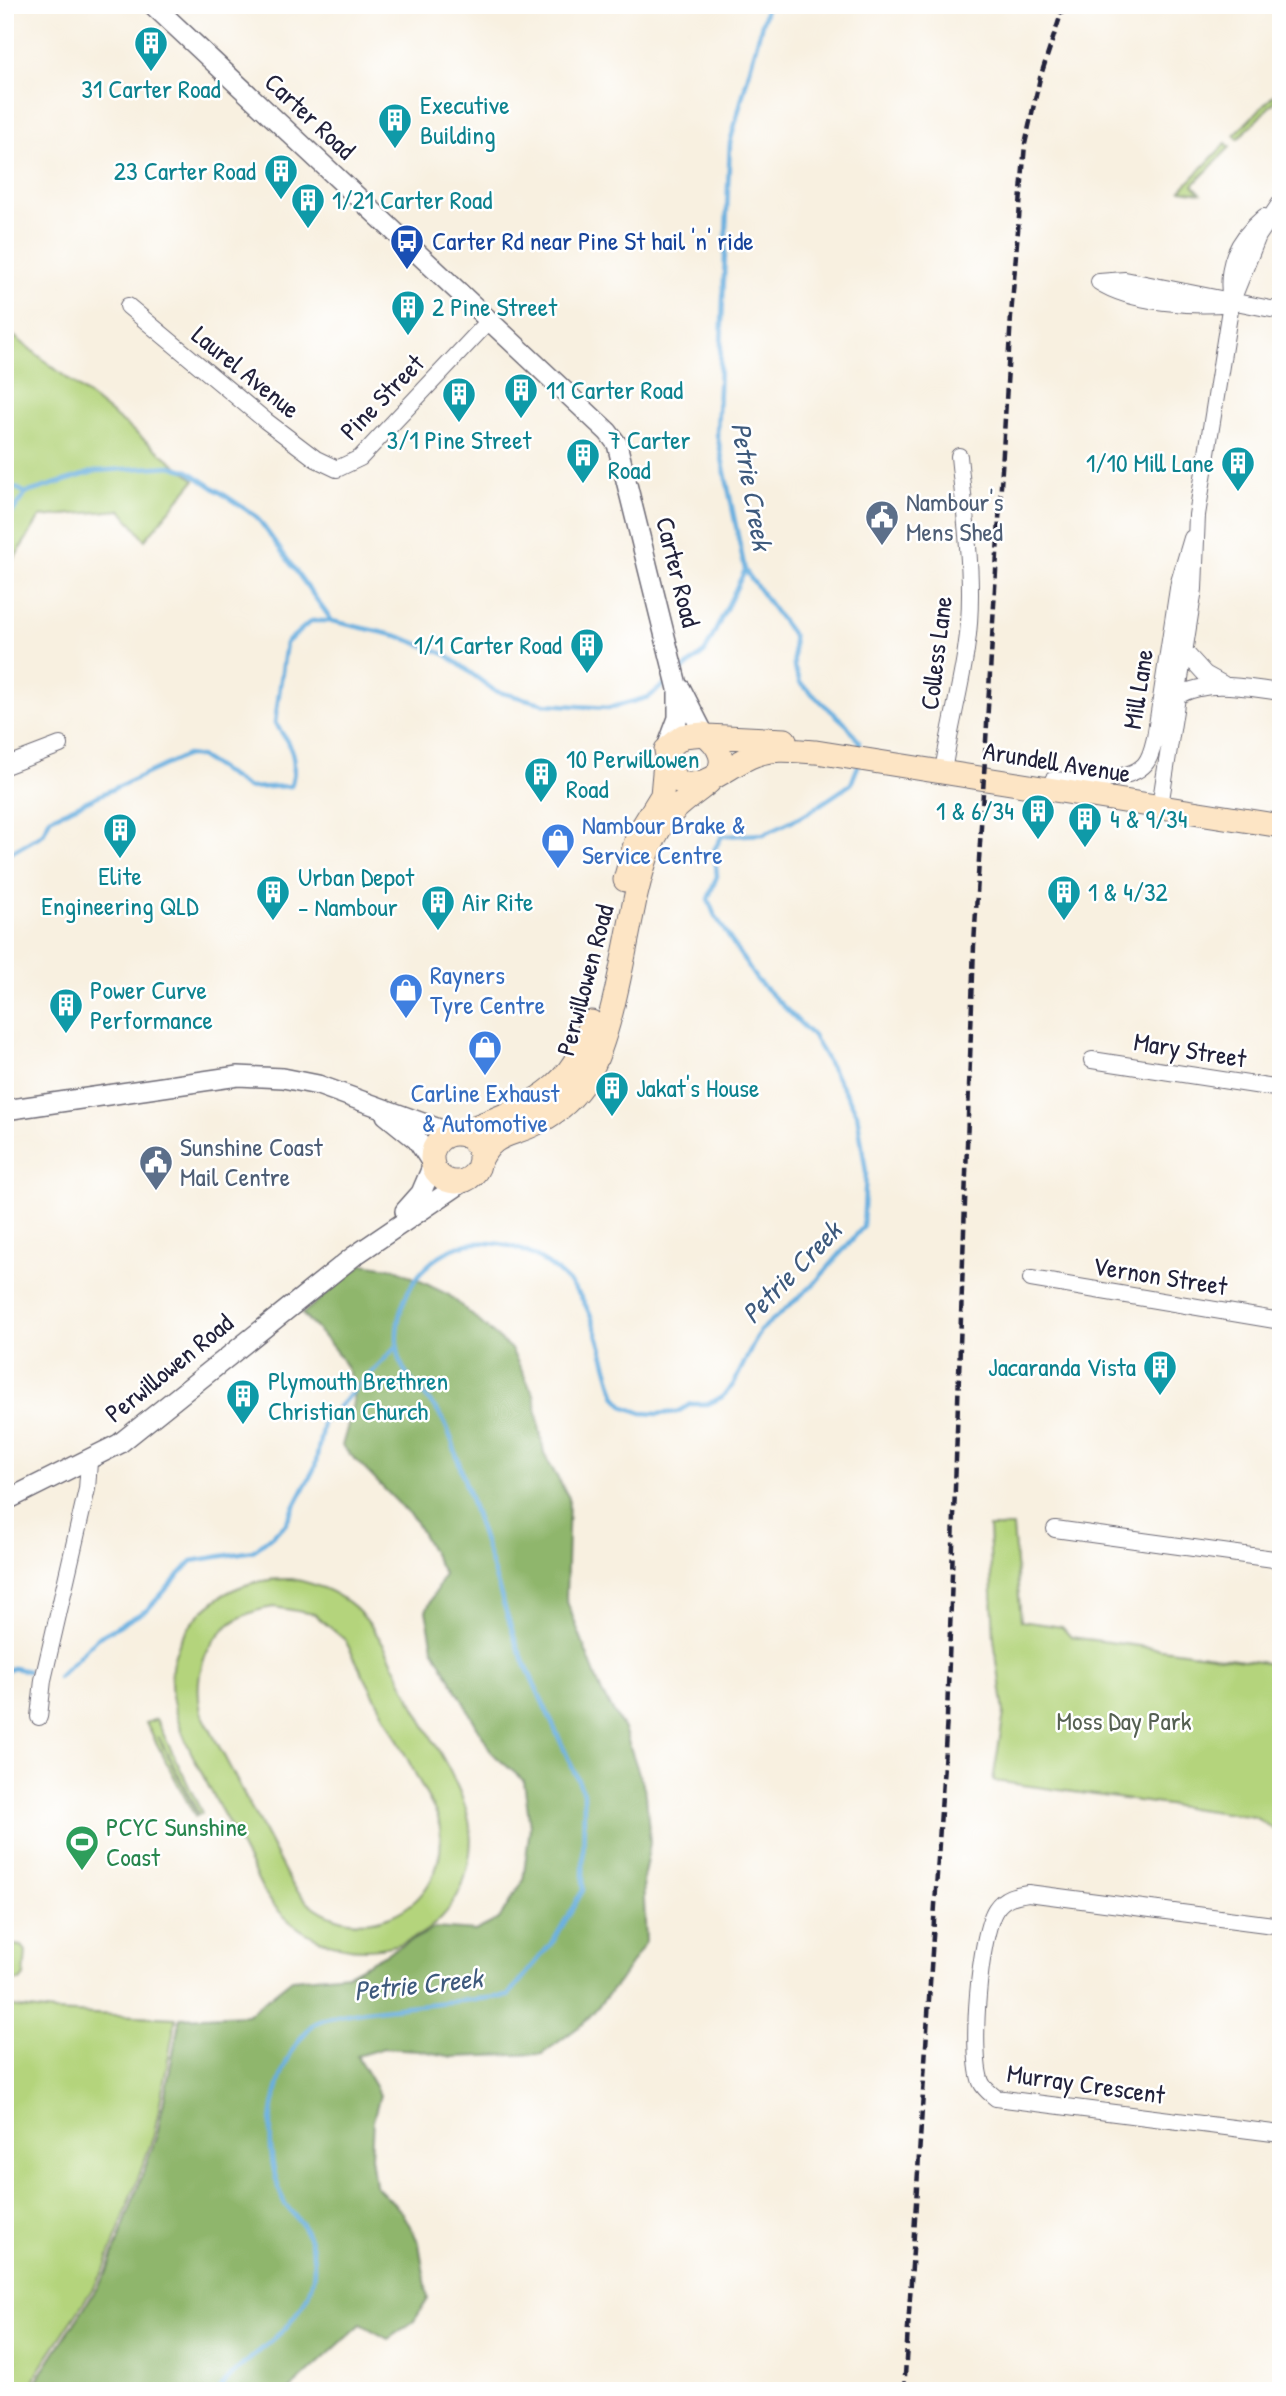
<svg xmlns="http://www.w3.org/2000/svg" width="1286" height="2396" viewBox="0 0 1286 2396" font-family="'Patrick Hand',sans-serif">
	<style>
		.green { fill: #b4d47c; stroke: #6b7b5c; stroke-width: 2; fill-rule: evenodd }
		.forest { fill: #8fb66c; stroke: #586c54; stroke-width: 2 }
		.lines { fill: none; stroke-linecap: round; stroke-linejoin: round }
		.stream { stroke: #68afdf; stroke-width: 4.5 }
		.minor-casing { stroke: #6d6a75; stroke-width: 18 }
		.tertiary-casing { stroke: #6d6a75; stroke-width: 22 }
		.secondary-casing { stroke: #6d6a75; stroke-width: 25 }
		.minor { stroke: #fff; stroke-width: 16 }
		.tertiary { stroke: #fff; stroke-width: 19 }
		.secondary { stroke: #fde5c5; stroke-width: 23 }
		.rail { stroke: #22223b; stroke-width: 4.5; stroke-dasharray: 10 5; stroke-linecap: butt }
		.labels { text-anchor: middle; stroke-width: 5; stroke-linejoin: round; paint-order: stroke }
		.culture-label { font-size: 26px; fill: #0d838f; stroke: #fff; text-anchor: start }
		.street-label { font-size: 26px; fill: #22223b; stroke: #fff }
		.transit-label { font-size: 26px; fill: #164399; stroke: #fff; text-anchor: start }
		.service-label { font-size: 26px; fill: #4e5e75; stroke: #fff; text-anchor: start }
		.shop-label { font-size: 26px; fill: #366cbe; stroke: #fff; text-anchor: start }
		.park-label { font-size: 26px; fill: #556052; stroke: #fff }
		.leisure-label { font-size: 26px; fill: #27864d; stroke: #fff; text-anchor: start }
		.water-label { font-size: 28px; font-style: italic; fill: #3e5a7d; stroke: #fff }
	</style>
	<rect width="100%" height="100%" fill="#fff"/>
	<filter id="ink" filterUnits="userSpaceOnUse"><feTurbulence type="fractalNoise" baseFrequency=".0143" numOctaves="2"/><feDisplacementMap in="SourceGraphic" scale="14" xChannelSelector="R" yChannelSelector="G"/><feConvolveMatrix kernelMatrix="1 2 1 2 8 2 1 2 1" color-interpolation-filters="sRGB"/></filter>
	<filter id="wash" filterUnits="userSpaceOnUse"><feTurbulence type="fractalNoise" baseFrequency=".00686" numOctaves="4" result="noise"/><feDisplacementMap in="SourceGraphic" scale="28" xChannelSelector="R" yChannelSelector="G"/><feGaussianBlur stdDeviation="1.57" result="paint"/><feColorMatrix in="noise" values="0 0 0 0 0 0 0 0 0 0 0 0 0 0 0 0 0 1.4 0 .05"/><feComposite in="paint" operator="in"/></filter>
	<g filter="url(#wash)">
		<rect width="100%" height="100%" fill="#f8f0e0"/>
		<path class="green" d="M1281,88v7l-43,44 -4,-4z
			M1226,143l4,4 -37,38 8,8 -20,-3z
			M5,329l190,151 -50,60 -24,-30 -81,7 -35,56z
			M989,1527h24l8,94 41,6 9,10 210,28v168l-27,-16 -261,-36 11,-68 -10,-74z
			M292,1579c27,5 51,15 70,36 24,26 38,65 55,96 16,31 37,62 48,95 5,14 7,31 5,47 -12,111 -151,129 -207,37 -16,-32 -33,-64 -50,-95 -31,-60 -70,-122 -13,-181 25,-27 57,-36 92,-35zM274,1607l40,7 31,26 93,177c22,97 -97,146 -150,61l-87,-166c-11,-53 19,-98 73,-105z
			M156,1719l46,94 -3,2 -41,-79 39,80 -2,1 -49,-94z
			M5,1944l17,2 4,5 -2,25 -4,5 -15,-2z
			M5,2006l49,6 122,6 -22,117 -51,138 -62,94 -12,24h-24z"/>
		<path class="forest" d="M363,1264l33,5 53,26 62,54 23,46 10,59 25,44 -3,101 36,94 22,36 22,65 4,49 -7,36 3,63 -28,41 -34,40 -42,31 -89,3 -35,-7 -34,-2 -27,8 23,39 -7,25 -2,37 4,28 28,28 16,30 9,56 -14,22 -26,18 -27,-15 -73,67h-255l11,-22 62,-95 51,-139 23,-117 67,-3 45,-36 56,-5 87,-46 40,3 24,-12 24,-38 7,-54 -6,-46 -32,-28 -59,-105 -7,-37 18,-37 -30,-55 -72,-73c4,-15 9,-29 11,-44 6,-34 -30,-66 -51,-88z"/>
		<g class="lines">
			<path class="stream" d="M767,5l-37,138 -13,291 28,136 48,66 1,31 6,16 47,42 12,17v8
				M5,489l9,-2 12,6
				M5,523l21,-30 70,-22 75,-5 17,5 68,45 76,105 66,15 47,18 50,37 50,13 64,4 40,-11 21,-17
				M680,672l25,-20 40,-82
				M5,856l38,-22 7,-16 137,-63 14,2 47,31 43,-2c8,-27 0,-41 -16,-63l11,-80 25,-22h21
				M5,1671l9,-3 14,3
				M58,1677l39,-39 50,-28 45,-49 61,-10 32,-26 30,-58 8,-44 74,-77
				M219,2391c26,-38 75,-54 91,-102 8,-22 3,-47 -9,-66 -5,-7 -13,-13 -17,-21 -15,-33 -17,-75 -8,-109 7,-26 17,-51 38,-69 17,-14 161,-24 194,-28l46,-56 29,-50 1,-97 -67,-147 -65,-205c-3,-8 -6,-17 -11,-24 -12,-21 -37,-37 -42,-61 -11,-50 24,-109 78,-113 39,-3 77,19 101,50 19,25 27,73 38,104l9,10 17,6 16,1 19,-2 14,-8h17l14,-7 11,-12 27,-54 54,-47 49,-57 3,-55 -9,-59 -44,-77 -57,-57 -42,-65 -6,-15 9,-23 -3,-26 8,-14 42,-2 44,-21 43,-29 7,-18"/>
		</g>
	</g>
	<g filter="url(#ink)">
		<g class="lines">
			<g class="minor-casing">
				<path id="minor" d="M1231,303c-37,4 -100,0 -132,-21l26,-2 156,31
					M1231,303c-6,-38 5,-62 33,-86
					M128,306l138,115 50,38 21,10 23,-11 128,-136
					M1185,652l20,22 18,10
					M1179,695c32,-16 67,-7 102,-3
					M5,766l55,-21
					M943,772c6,-41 17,-81 23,-122 10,-64 -1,-131 -7,-194
					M1053,780c22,2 77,2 92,-16 6,-7 8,-18 10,-26l24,-156 13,-44
					M1160,806l34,-217 3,-74 34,-212 27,-67 23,-34
					M1092,1060l189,29
					M1031,1279l250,42
					M1055,1529l226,31
					M39,1717l4,-37 44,-191 2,-27
					M1281,1926l-253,-33c-13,2 -24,4 -32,16 -17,25 -26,146 -15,173 3,7 9,11 15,16l285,36"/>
			</g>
			<g class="tertiary-casing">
				<path id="tertiary" d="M153,5l455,427 9,12 61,245v29l-12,32
					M681,689l23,45
					M5,1110l233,-34 45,2 35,7 135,49
					M386,1115l31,25 15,23
					M405,1211l16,-18 12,-28
					M5,1501l114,-57 235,-188 115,-78"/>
			</g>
			<g class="secondary-casing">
				<path id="secondary" d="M707,736l78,4
					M715,777c13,-15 4,-32 -11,-43l-21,2 -17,14 4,24 13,10c28,3 47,-20 72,-29 20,-8 41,-4 61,-3l465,74
					M625,880l13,-46 24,-39 3,-33
					M432 1158a24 24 0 1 1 48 0a24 24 0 1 1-48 0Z
					M456,1134c63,-24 118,-39 135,-112
					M479,1164c13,-33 32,-27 58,-41 22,-11 39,-27 51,-47 24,-42 37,-131 48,-181 6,-25 13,-53 29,-74 11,-16 29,-26 44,-39"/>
			</g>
			<use href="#minor" class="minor"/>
			<use href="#tertiary" class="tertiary"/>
			<use href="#secondary" class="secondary"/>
			<path class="rail" d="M904,2391l43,-674 27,-772 37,-629 14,-172 15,-66 24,-73"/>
		</g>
	</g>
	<defs>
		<g id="building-pin" transform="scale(1.75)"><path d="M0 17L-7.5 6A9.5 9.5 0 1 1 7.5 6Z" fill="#0f9aa8" stroke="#fff"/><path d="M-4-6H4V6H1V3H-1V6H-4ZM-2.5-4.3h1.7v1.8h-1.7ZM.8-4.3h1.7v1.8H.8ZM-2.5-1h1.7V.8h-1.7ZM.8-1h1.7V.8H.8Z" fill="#fff"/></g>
		<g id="bus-pin" transform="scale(1.75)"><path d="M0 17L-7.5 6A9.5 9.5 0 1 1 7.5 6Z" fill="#1a4fb4" stroke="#fff"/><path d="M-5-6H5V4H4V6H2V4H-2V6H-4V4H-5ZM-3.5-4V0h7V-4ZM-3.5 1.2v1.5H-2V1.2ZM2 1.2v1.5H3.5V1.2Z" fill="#fff"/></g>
		<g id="civic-pin" transform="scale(1.75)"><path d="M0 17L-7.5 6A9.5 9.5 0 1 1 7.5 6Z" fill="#5c6f8a" stroke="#fff"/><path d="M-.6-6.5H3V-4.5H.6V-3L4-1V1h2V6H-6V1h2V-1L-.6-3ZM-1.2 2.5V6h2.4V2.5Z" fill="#fff"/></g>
		<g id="shop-pin" transform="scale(1.75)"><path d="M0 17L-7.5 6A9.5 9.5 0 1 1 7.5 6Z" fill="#3f7fe0" stroke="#fff"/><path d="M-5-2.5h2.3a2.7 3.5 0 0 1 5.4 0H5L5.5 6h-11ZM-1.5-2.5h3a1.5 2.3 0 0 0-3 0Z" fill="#fff"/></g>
		<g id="stadium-pin" transform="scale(1.75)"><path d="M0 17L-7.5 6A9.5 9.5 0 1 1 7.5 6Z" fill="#2e9e5b" stroke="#fff"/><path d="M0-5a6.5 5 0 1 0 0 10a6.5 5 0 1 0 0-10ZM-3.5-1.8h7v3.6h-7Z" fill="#fff"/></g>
	</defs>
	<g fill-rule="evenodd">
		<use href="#building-pin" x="151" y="43"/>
		<use href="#building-pin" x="395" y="120"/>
		<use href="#building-pin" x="281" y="171"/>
		<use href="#building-pin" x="308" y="200"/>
		<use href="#bus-pin" x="407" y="241"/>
		<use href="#building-pin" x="408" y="307"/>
		<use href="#building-pin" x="521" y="390"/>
		<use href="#building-pin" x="459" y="394"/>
		<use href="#building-pin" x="583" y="455"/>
		<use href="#building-pin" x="1238" y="463"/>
		<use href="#civic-pin" x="882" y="517"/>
		<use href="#building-pin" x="587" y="645"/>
		<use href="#building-pin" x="541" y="774"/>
		<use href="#building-pin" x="1038" y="811"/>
		<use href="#building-pin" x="1085" y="819"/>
		<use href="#building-pin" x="120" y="830"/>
		<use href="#shop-pin" x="558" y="840"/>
		<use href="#building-pin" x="273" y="892"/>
		<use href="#building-pin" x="1064" y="892"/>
		<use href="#building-pin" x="438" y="902"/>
		<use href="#shop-pin" x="406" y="990"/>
		<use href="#building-pin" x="66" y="1005"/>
		<use href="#shop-pin" x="485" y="1047"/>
		<use href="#building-pin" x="612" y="1088"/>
		<use href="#civic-pin" x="156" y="1162"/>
		<use href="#building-pin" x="1160" y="1367"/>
		<use href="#building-pin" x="243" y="1396"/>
		<use href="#stadium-pin" x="82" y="1842"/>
	</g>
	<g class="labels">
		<g class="culture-label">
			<text x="151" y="98" text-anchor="middle">31 Carter Road</text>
			<text x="420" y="114">Executive<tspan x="420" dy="30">Building</tspan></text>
			<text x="256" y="180" text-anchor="end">23 Carter Road</text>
			<text x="332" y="209">1/21 Carter Road</text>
			<text x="432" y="316">2 Pine Street</text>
			<text x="546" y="399">11 Carter Road</text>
			<text x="459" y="449" text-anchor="middle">3/1 Pine Street</text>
			<text x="608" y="449">7 Carter<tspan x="608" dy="30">Road</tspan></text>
			<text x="1214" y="472" text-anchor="end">1/10 Mill Lane</text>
			<text x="562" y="654" text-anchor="end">1/1 Carter Road</text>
			<text x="566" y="768">10 Perwillowen<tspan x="566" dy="30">Road</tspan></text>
			<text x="1014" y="820" text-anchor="end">1 &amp; 6/34</text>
			<text x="1110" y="828">4 &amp; 9/34</text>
			<text x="120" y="885" text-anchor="middle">Elite<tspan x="120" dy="30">Engineering QLD</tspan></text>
			<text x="298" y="886">Urban Depot<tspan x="298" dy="30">- Nambour</tspan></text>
			<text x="1088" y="901">1 &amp; 4/32</text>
			<text x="462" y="911">Air Rite</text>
			<text x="90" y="999">Power Curve<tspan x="90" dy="30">Performance</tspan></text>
			<text x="636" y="1097">Jakat's House</text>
			<text x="1136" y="1376" text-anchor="end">Jacaranda Vista</text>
			<text x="268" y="1390">Plymouth Brethren<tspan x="268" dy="30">Christian Church</tspan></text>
		</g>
		<g class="street-label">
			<text transform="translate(310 116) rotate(43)" y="9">Carter Road</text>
			<text transform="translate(246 372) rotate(39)" y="9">Laurel Avenue</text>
			<text transform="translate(382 397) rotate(-46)" y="9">Pine Street</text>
			<text transform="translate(678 572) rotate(76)" y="9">Carter Road</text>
			<text transform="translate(936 653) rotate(-83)" y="9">Colless Lane</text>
			<text transform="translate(1138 689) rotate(-81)" y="9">Mill Lane</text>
			<text transform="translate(1057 762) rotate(9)" y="9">Arundell Avenue</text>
			<text transform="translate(585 980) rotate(-75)" y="9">Perwillowen Road</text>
			<text transform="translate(1190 1050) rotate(9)" y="9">Mary Street</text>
			<text transform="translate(1160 1276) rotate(9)" y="9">Vernon Street</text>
			<text transform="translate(169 1368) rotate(-39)" y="9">Perwillowen Road</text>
			<text transform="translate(1086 2084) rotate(8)" y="9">Murray Crescent</text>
		</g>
		<g class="transit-label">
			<text x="432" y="250">Carter Rd near Pine St hail 'n' ride</text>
		</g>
		<g class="service-label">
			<text x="906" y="511">Nambour's<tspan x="906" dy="30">Mens Shed</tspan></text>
			<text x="180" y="1156">Sunshine Coast<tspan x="180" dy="30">Mail Centre</tspan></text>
		</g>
		<g class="shop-label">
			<text x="582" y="834">Nambour Brake &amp;<tspan x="582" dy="30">Service Centre</tspan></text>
			<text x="430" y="984">Rayners<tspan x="430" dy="30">Tyre Centre</tspan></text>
			<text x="485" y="1102" text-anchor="middle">Carline Exhaust<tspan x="485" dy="30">&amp; Automotive</tspan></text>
		</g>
		<g class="park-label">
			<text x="1124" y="1730">Moss Day Park</text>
		</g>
		<g class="leisure-label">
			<text x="106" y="1836">PCYC Sunshine<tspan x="106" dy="30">Coast</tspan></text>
		</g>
		<g class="water-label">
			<text transform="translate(752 486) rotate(80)" y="10">Petrie Creek</text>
			<text transform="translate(791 1272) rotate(-46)" y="10">Petrie Creek</text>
			<text transform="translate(418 1984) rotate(-6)" y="10">Petrie Creek</text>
		</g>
	</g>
	<rect width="1286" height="2396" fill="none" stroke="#fff" stroke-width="28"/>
</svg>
